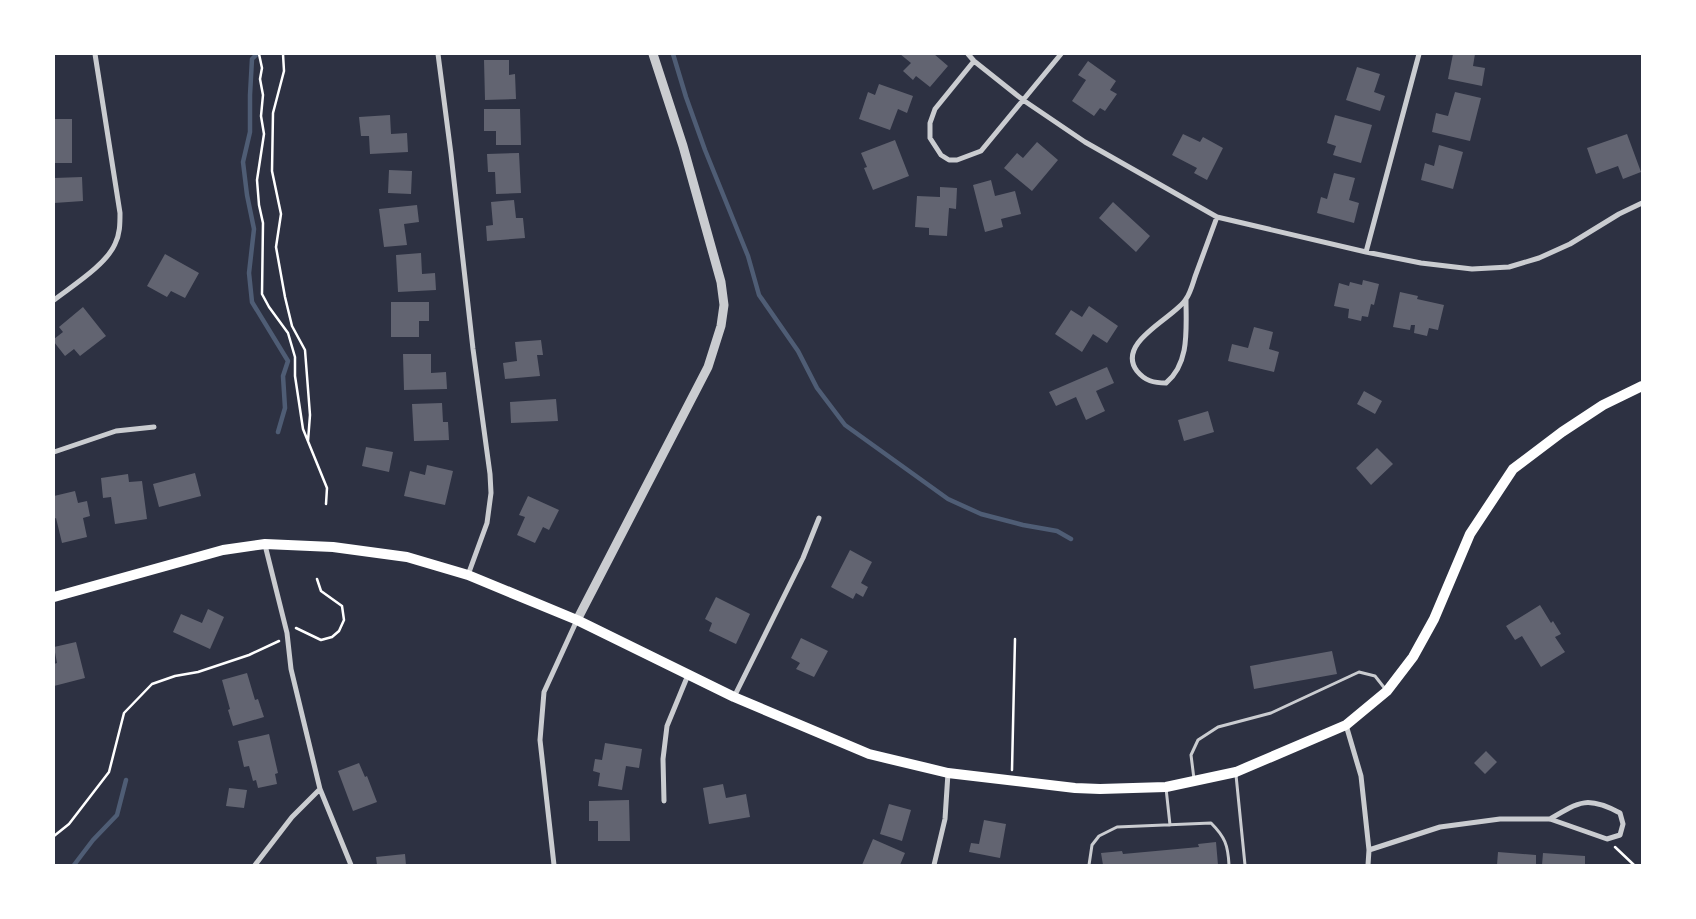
<svg xmlns="http://www.w3.org/2000/svg" width="1696" height="919" viewBox="0 0 1696 919" font-family="'Public Sans',sans-serif">
	<style>
		.lines { fill: none; stroke-linecap: round; stroke-linejoin: round }
		.stream { stroke: #4f5d75; stroke-width: 4.5 }
		.building { fill: #626471 }
		.path { stroke: #fff; stroke-width: 2.5 }
		.service { stroke: #caccd0; stroke-width: 3 }
		.minor { stroke: #caccd0; stroke-width: 5 }
		.tertiary { stroke: #caccd0; stroke-width: 9 }
		.secondary { stroke: #fff; stroke-width: 10 }
	</style>
	<rect width="100%" height="100%" fill="#2d3142"/>
	<g class="lines">
		<path class="stream" d="M257,54l-5,5 -2,36v37l-7,30 4,33 7,34 -5,44 3,29 36,59 -5,15 2,32 -7,24
			M673,54l13,43 19,53 43,106 11,39 39,56 19,37 28,37 103,74 33,15 42,11 34,6 14,8
			M74,865l19,-25 24,-25 9,-35"/>
	</g>
	<path class="building" d="M900,54h34l14,12 -18,21 -14,-11 -3,4 -10,-9 8,-8z
		M1453,54h22l-2,12 12,2 -3,18 -34,-7z
		M484,60h25v15l6,-1 1,25 -31,1z
		M1088,61l28,20 -6,9 7,4 -12,17 -5,-3 -6,8 -22,-15 14,-21 -8,-5z
		M1357,67l23,7 -6,18 11,4 -5,15 -34,-11z
		M879,84l34,12 -6,17 -9,-4 -8,21 -31,-11 9,-27 7,3z
		M1455,92l26,6 -11,43 -38,-9 4,-19 12,3z
		M484,109h36l1,36h-25v-14h-12z
		M390,115l1,19 16,-1 1,19 -38,2 -1,-18h-8l-2,-19z
		M1335,115l37,10 -11,38 -28,-8 3,-9 -9,-3z
		M54,119h18v44h-18z
		M1183,134l17,8 3,-5 20,11 -16,32 -13,-7 3,-5 -25,-13z
		M1627,134l14,38 -18,7 -5,-13 -22,8 -9,-26z
		M895,140l14,36 -36,14 -9,-22 3,-1 -6,-14z
		M1037,142l21,18 -26,31 -28,-23 13,-15 6,5z
		M1439,145l24,7 -10,37 -32,-9 4,-17 9,3z
		M519,153l2,40 -25,1 -1,-22h-7l-1,-18z
		M389,170l23,1 -1,23 -23,-1z
		M1334,173l21,5 -6,22 10,3 -5,20 -37,-10 4,-16 6,2z
		M82,177l1,24 -29,2v-25z
		M991,180l4,16 20,-5 6,23 -20,5 2,8 -18,5 -12,-47z
		M940,187l17,1 -1,21 -7,-1 -2,28 -18,-1v-7l-14,-1 2,-31 23,1z
		M514,200l2,18h7l2,20 -38,3 -1,-15 7,-1 -2,-23z
		M1113,202l37,34 -14,16 -37,-34z
		M417,205l2,17 -15,2 3,21 -23,2 -5,-38z
		M421,253l1,21 13,-1 1,17 -38,2 -2,-37z
		M165,254l34,19 -14,25 -14,-7 -4,6 -20,-11z
		M1363,280l16,4 -5,21 -3,-1 -3,13 -6,-1 -1,5 -13,-3 1,-9 -15,-3 5,-23 10,3 1,-4 12,3z
		M1400,292l18,4 -1,3 27,6 -6,25 -9,-2 -2,8 -13,-3 1,-8h-4l-1,5 -17,-3z
		M391,302h38v19h-10v16h-28z
		M1089,306l29,20 -11,17 -14,-9 -11,18 -27,-18 16,-24 11,7z
		M83,307l23,29 -26,20 -6,-7 -9,7 -11,-14v-3l9,-7 -4,-5z
		M1254,327l19,5 -4,17 10,3 -5,20 -46,-11 4,-17 16,4z
		M541,340l2,15h-6l3,21 -35,3 -2,-16 14,-2 -2,-19z
		M403,354h28v19l15,-1 1,17 -43,1z
		M1107,367l7,16 -18,8 9,20 -19,9 -10,-23 -20,9 -7,-14z
		M1364,391l18,10 -7,13 -18,-10z
		M556,399l2,22 -47,2 -1,-21z
		M442,403l1,19h5l1,18 -35,1 -2,-37z
		M1208,411l6,21 -30,9 -6,-21z
		M366,447l27,5 -4,20 -27,-6z
		M1377,448l16,16 -22,21 -15,-17z
		M427,465l26,6 -8,34 -41,-9 6,-25 15,4z
		M195,473l6,23 -42,11 -6,-23z
		M128,474l1,8 13,-1 5,38 -32,5 -4,-27 -8,1 -2,-20z
		M75,491l3,12 9,-2 3,15 -7,2 4,19 -25,6 -6,-25 -2,1v-23z
		M528,496l31,14 -10,20 -6,-3 -8,16 -18,-8 8,-18 -6,-2z
		M850,550l22,12 -11,21 7,4 -5,10 -7,-4 -3,6 -22,-12z
		M716,597l34,17 -14,30 -27,-13 3,-8 -7,-4z
		M1540,605l11,18 2,-2 8,13 -6,3 10,15 -24,15 -19,-31 -7,4 -9,-14z
		M208,609l16,8 -14,32 -37,-17 8,-18 21,9z
		M801,638l27,13 -14,26 -18,-8 4,-6 -9,-5z
		M76,642l9,36 -31,8v-22l3,-1 -3,-16z
		M1332,651l5,23 -83,15 -4,-23z
		M247,673l8,27 3,-1 6,18 -31,9 -5,-16 2,-1 -8,-29z
		M269,734l9,39 -3,1 2,10 -19,4 -2,-8 -3,1 -4,-15 -5,1 -6,-26z
		M605,743l37,6 -3,19 -13,-2 -4,24 -24,-4 2,-13 -7,-2 2,-12 7,1z
		M1486,751l11,11 -12,12 -11,-11z
		M359,763l6,14 2,-1 10,26 -24,9 -15,-40z
		M723,784l3,14 20,-4 4,23 -41,7 -6,-36z
		M229,788l18,2 -3,18 -18,-2z
		M629,800l1,41h-32v-20h-9v-20z
		M889,804l22,6 -9,31 -22,-7z
		M984,820l22,4 -6,34 -31,-6 2,-9 8,1z
		M873,839l32,14 -5,12h-38z
		M1216,842l2,23h-115l-2,-12 21,-2 1,3 76,-7 -1,-3z
		M1498,852l38,3v10h-39z
		M1543,853l42,3v9h-43z
		M405,854l1,11h-29l-1,-8z"/>
	<g class="lines">
		<path class="path" d="M259,54l3,14 -2,11 3,16 -2,21 3,18 -7,46 2,25 4,18 -1,71 7,13 19,26 7,24v19l8,53 24,59 -1,16
			M283,54l1,17 -11,42 -1,58 9,43 -5,33 9,50 7,29 13,24 5,65 -2,26
			M296,628l25,12 11,-3 7,-6 5,-11 -2,-14 -21,-15 -4,-12
			M1012,770l3,-131
			M54,836l15,-12 40,-52 15,-59 28,-29 23,-8 23,-4 51,-17 30,-14
			M1615,847l19,18"/>
		<path class="service" d="M1236,775l9,90
			M1194,779l-3,-24 7,-15 20,-13 53,-14 88,-41 16,4 11,14
			M1166,788l4,37
			M1089,865l3,-20 7,-9 18,-9 94,-4c14,14 17,22 18,42"/>
		<path class="minor" d="M438,54l13,100 22,195 17,125 1,19 -4,30 -19,52
			M968,54l6,7 49,39 62,42 132,75 149,35 55,11 51,6 37,-2 30,-9 31,-14 49,-30 23,-11
			M974,61l-39,48 -5,14v15l11,17 8,5h8l24,-9 80,-97
			M1366,252l53,-198
			M54,300c18,-14 52,-35 61,-56 5,-10 5,-20 5,-31l-25,-159
			M1186,300c0,29 4,63 -20,83 -12,0 -21,-2 -29,-12 -22,-29 39,-54 49,-72 5,-7 7,-17 10,-25 7,-19 14,-38 21,-57
			M54,452l62,-21 38,-4
			M734,697l69,-139 16,-40
			M1346,725l15,51 8,74 -1,15
			M320,789l31,76
			M664,801l-1,-42 4,-33 21,-51
			M1369,850l71,-23 60,-8h50l57,20 13,-4 3,-11 -3,-11c-32,-17 -40,-12 -70,6
			M255,865l37,-48 28,-28 -29,-120 -4,-36 -22,-88
			M554,865l-14,-125 4,-48 33,-72
			M934,865l11,-46 3,-46"/>
		<path class="tertiary" d="M577,620l131,-253 13,-41 3,-21 -3,-23 -38,-136 -30,-92"/>
		<path class="secondary" d="M54,597l169,-47 42,-6 68,3 74,10 61,18 109,45 157,77 135,57 79,19 127,15 25,1 66,-2 70,-15 110,-47 41,-34 26,-34 21,-38 36,-85 43,-65 49,-37 41,-27 39,-19"/>
	</g>
	<rect width="1696" height="919" fill="none" stroke="#ffffff" stroke-width="110"/>
</svg>
